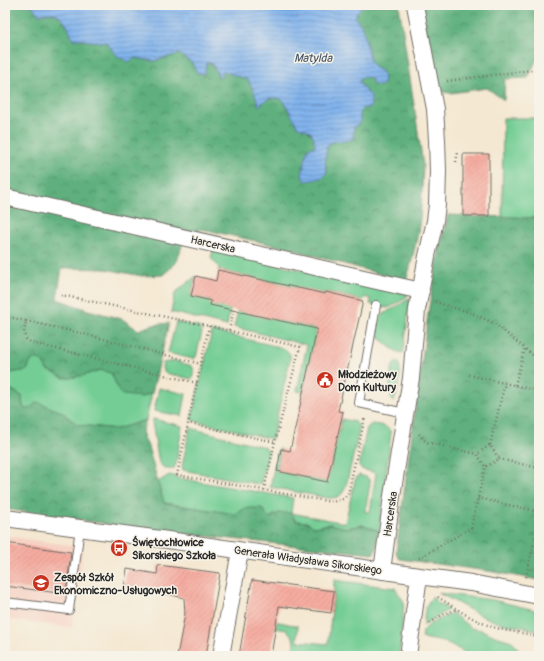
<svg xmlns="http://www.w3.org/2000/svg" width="544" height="661" viewBox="0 0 544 661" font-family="Pangolin,sans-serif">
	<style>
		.built { fill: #f6d2c4 }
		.grass { fill: #73cd94; stroke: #4f7c60 }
		.forest { fill: url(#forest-crowns); stroke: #446e54 }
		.water { fill: url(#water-rules); stroke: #566f8c }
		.building { fill: url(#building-hatch) }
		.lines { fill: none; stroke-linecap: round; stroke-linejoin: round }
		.lane-casing { stroke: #716d65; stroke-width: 10 }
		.street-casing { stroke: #716d65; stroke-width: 18 }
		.path { stroke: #716d65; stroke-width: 2.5; stroke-dasharray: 1 3; stroke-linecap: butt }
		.lane { stroke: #fff; stroke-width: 8 }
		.street { stroke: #fff; stroke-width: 16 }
		.labels { text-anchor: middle; stroke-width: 3; stroke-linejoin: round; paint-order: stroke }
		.street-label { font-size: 11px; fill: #2b2b2b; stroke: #f7f3e8 }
		.poi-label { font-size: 11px; font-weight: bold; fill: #2b2b2b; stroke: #f7f3e8; text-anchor: start }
		.water-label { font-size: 12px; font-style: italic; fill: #455465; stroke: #f7f3e8 }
	</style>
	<defs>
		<pattern id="forest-crowns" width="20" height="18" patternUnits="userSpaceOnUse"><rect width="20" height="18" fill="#5eb07e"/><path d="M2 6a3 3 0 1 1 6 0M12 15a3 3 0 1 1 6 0" fill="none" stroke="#4e8f67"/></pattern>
		<pattern id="water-rules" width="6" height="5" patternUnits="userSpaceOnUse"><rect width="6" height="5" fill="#81b3ed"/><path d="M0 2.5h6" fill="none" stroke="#6a92c0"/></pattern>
		<pattern id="building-hatch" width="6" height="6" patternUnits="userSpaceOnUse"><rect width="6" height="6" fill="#f6aca0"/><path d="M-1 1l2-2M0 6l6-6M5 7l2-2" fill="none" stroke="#d3948a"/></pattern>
	</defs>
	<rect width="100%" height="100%" fill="#f7f3e8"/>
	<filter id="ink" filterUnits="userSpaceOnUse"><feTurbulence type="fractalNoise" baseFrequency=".025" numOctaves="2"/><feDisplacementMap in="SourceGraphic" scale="8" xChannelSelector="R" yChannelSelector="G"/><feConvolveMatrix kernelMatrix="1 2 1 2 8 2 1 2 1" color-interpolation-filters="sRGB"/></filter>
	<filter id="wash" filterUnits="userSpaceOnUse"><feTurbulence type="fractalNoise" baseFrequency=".012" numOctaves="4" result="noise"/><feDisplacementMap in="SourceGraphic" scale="16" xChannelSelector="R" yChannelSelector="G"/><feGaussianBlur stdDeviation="0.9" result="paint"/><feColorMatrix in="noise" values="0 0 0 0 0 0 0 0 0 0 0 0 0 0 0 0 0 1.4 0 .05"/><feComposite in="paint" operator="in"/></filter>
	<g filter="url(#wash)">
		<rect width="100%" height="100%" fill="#f4e8d2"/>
		<path class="built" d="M5,536l78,11 -11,81 -67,-9z"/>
		<path class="grass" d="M503,118h36v100l-37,-1z
			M213,250l195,44 -2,4 -16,9 -3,1 -17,-4 1,-5 -7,-2 -1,4 -37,-9 -1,2 -107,-24 1,-3 -8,-9z
			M196,276l-5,20 20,5 19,8 -3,17 -56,-14 4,-19z
			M410,299l-6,50 -1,4c-8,-1 -13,-6 -19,-11 -4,-3 -7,-8 -8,-13 0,-13 11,-17 20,-22 5,-3 9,-6 14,-8z
			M238,311l79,18 -14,63 -6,-1 10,-46 -73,-18z
			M176,322l23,5 3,5 -6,25 -3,2 -25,-6z
			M212,331l67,16 7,3 4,4v5l-18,80 -81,-19z
			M36,358l6,3 5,9 22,8 16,-3 15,-5 11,3 9,20 21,4 11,-4 -6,27 -29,9 -38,-4 -5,-3 -12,-10 -34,-2 -5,-3 -1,-11 -15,-9 -2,-8 5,-6 17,-3 4,-9z
			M175,361l17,5 2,5 -2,8 -27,-6 -3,-5 1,-5z
			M396,361l2,1c5,7 0,31 -4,39h-2c-4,-9 -3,-33 4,-40z
			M159,388l27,6 -4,22 -28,-5z
			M153,419l29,7 -6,38 -2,4c-5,3 -11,0 -15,-5l-7,-41z
			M342,419l13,3 4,4v5l-13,55c-4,10 -7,12 -18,12l-58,-11 8,-38h3l-4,22 50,11z
			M372,424c7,1 16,1 19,9l-12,98 -16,-6 -17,3 -16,-4 -16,3 -8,-5 -10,-1 -17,-8 -10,5 -23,-10 -11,6 -71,-11 -6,-21 11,-7 5,1 3,2 116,20 -2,15 54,10 10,-43 2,-3 2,-2c7,2 10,1 11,9l-5,28h5l6,-39 -15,-4 -2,-2v-2l8,-37 2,-2z
			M190,428l75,19 3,3v4l-7,29 -3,1 -75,-14 -1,-4z
			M334,580l61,8 9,14 -4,46 -2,8h-107l3,-12 -1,-7 -6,-7 -19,-3 1,-7 29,6 -1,15 31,3 6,-53z
			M438,593l55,7 46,11v21c-13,-7 -28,-5 -42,-10 -21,-7 -39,-20 -59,-29z
			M433,597l4,6 7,3 4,4 -20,12 -4,4c0,-11 0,-22 9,-29z
			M452,613l19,15 11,2 13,6 17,5 5,7 7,5 3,2h9l3,-5v6h-69l-18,-11 -7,-3 -23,-4 1,-7 7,-7z"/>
		<path class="forest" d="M5,5h26l8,10c4,-1 10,-2 14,-2 10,2 17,17 20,26h6l11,2 16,1 11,13 37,6 25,-7 13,9 15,-1 5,2 7,14 4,-7 25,9 5,9 12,12 9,-4 9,3 6,12 25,25 1,9 -5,2 17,24c-3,-8 -1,-17 0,-26l5,-4 21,-3 1,-12 6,-4v-12l3,-3 4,-15 -8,-12 2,-4h7l4,2 11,6 1,-8 -3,-6 -6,-3 -5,-7 -7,-33 -8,-11 3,-6 6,-6h35l24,160c-1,18 -1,35 -3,53 -2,19 -7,38 -12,57l-2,5h-4l-115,-32 -85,-19 -17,8 -9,26 -13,12 -21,1 -37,-7 -43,-1 -5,31 31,11 34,9 16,11 15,-5 16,-2 -17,70 -11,4 -18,-2 -3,-2 -9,-20 -11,-3 -15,5 -16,3h-5l-17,-8 -5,-9 -6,-3 -5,3 -4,9 -17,3 -5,6 2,8 15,9 1,11 5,3 9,-8 25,10 12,10 5,3 38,4 29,-9 -4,12 6,15 16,56 71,11 11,-6h16l7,10 10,-5h12l5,8 10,1 8,5 16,-3 16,4 17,-3 16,6 -3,19 -3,4 -216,-23 -152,-22z
			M420,5h119v49l-11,24 -23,1 -1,21 -17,-12 -37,5 -14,-2z
			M448,215l91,3v362l-51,-9 -88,-12 -3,-3 -1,-4 33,-245 10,-56z"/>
		<path class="water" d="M31,5h333l-6,6 -3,6 8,11 7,33 5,7 6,3 3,6 -1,8c-5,1 -7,1 -11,-2v-4l-4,-2 -7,1 -2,4 8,11 4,2v7l-1,6h-7l-3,3v12l-6,4 -1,12 -7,2 -14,1 -5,4c-1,9 -3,18 0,26 -4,8 -14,8 -22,9l-3,-6 5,-25 3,-2 5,-2c-1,-13 -4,-16 -17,-19l-15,-27c-12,-4 -15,-2 -24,6l-6,-17 -5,-9 -25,-9 -3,7 -8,-14 -5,-2 -3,12 -7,-1 -5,-10 -13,-9 -25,7 -20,-3 -5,4 -13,-7 -10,-13 -16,-1 -11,-2h-6c-3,-9 -10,-24 -20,-26 -4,0 -10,1 -14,2z"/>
		<g id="blocks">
			<path class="building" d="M463,154h26v62h-26z
				M218,270l107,24 1,-2 37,9 -25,110 5,1 -16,70 -50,-11 4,-22 9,2 27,-122 -107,-24 1,-4 -20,-5 5,-20 20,5z
				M5,543l66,9 -5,42 -61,-8z
				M158,565l62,8 -14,83h-29l8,-42 -1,-16 -12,-3 -48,-7 3,-19 30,5z
				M252,580l82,11 -3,22 -52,-7 -8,50h-32z"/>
		</g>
	</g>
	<g filter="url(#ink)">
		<use href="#blocks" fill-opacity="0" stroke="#716d65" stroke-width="1"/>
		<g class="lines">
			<g class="lane-casing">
				<path id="lane" d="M376,305l-17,98 46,10
					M5,602l64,8 11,-82"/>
			</g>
			<g class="street-casing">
				<path id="street" d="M5,197l416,94
					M5,518l163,22 251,36 52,7 68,13
					M382,571l10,-75 19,-118 6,-68 10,-54 8,-35 2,-16 1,-34 -1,-31 -2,-31 -20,-104
					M221,656l19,-105
					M408,656l11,-80"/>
			</g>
			<path class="path" d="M447,81l92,-12
				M456,162l2,-10
				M61,295l148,31 91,21 -25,95 -87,-19
				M435,302l40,12 20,10 44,36
				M5,316l21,5 -2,12 2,6 6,4 165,40
				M26,321l54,12 121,31
				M209,326l-32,149 155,27 11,-3 5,-5 17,-77
				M229,330l5,-20
				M469,375l70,16
				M515,385l10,-37
				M419,434l7,8 51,12
				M490,445l15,-62
				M499,459l40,9
				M264,490l11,-48
				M478,498l61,14
				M419,558l52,-30 14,-61 -8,-13 13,-9 9,14 -14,8
				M526,577l13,-58
				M438,597c17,11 36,24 55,30 15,5 31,5 46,10
				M430,623l12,-8 15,-6"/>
			<use href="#lane" class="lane"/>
			<use href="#street" class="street"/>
		</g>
	</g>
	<defs>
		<g id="civic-disc" transform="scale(0.9)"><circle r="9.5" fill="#c8321e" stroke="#f7f3e8"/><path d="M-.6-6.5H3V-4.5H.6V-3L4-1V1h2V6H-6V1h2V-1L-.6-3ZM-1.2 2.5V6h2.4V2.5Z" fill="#fff"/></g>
		<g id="bus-disc" transform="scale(0.9)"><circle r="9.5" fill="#c8321e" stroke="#f7f3e8"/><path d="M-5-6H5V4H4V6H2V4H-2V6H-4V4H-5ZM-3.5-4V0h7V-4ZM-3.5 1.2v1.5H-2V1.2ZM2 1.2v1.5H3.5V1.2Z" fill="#fff"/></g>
		<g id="school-disc" transform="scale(0.9)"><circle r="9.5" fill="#c8321e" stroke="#f7f3e8"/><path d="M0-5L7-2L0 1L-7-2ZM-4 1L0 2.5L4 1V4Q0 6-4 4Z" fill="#fff"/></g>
	</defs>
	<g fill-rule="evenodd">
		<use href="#civic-disc" x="325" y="380"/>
		<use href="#bus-disc" x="119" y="548"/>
		<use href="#school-disc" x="41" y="583"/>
	</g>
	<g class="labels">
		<g class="street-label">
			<text transform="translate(213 244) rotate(13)" y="4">Harcerska</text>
			<text transform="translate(390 514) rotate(-82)" y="4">Harcerska</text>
			<text transform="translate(308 560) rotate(8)" y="4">Generała Władysława Sikorskiego</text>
		</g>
		<g class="poi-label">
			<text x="338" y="378">Młodzieżowy<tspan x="338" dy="13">Dom Kultury</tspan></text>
			<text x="132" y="546">Świętochłowice<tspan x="132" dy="13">Sikorskiego Szkoła</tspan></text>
			<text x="54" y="581">Zespół Szkół<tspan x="54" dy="13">Ekonomiczno-Usługowych</tspan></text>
		</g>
		<g class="water-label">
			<text x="313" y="62">Matylda</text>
		</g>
	</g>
	<rect width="544" height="661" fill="none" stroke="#f7f3e8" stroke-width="20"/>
</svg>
